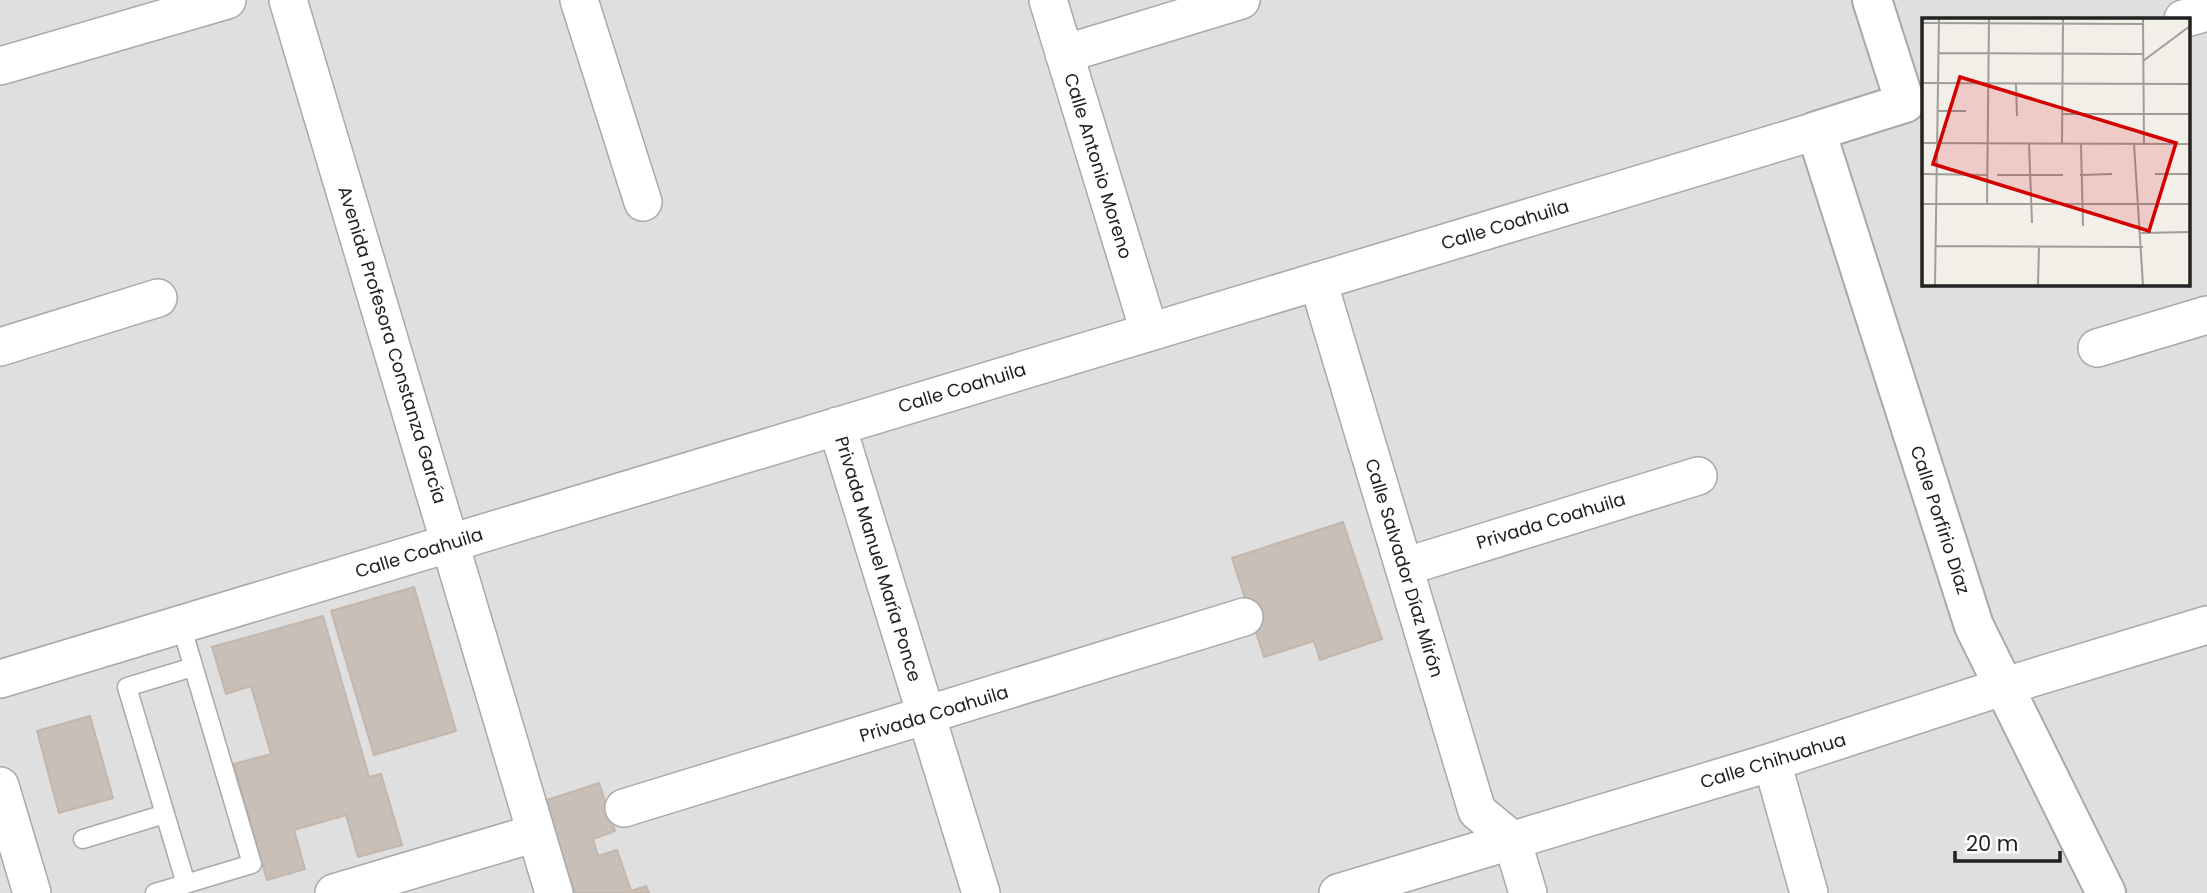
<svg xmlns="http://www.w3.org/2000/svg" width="2207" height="893" viewBox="0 0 2207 893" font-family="Poppins,sans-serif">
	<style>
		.residential { fill: #e0dfdf; fill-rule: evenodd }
		.building { fill: #c7bfb8; stroke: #c4b6ab; stroke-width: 2 }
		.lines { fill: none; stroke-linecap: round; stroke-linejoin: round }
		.service-casing { stroke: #a9a9a9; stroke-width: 21 }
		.minor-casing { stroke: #a9a9a9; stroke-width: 40 }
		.tertiary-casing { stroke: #a9a9a9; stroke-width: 42 }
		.service { stroke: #fff; stroke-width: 18 }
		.minor { stroke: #fff; stroke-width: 37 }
		.tertiary { stroke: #fff; stroke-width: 38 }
		.labels { text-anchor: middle; stroke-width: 7; stroke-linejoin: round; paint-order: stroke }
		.street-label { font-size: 18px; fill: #222; stroke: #fff }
		.inset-road { fill: none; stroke: #9f9d99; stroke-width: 2 }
		.view { fill: #d40000; fill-opacity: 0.15; stroke: #d40000; stroke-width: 3.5 }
		.inset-edge { fill: none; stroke: #222; stroke-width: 3.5 }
	</style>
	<rect width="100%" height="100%" fill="#f2efe9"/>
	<path class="residential" d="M0,0h2207v893h-2207zM1924,19h264v265h-264z"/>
	<path class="building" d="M1343,522l39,117 -62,21 -6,-19 -50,16 -32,-99z
		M414,587l42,144 -82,24 -43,-144z
		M323,616l46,161 12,-3 21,71 -44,12 -12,-42 -52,15 11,39 -38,11 -33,-116 37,-10 -20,-68 -25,8 -14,-47z
		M90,716l23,82 -54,15 -22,-82z
		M599,783l16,48 -22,8 5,17 19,-6 14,41 15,-5 3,7h-74l-31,-92z"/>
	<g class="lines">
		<g class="service-casing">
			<path id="service" d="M165,814l21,70
				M83,839l82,-25 -38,-127 66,-20
				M155,893l97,-29 -71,-239"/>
		</g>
		<g class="minor-casing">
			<path id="minor" d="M288,0l266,893
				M579,0l64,202
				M1048,0l101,331
				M2183,19l24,-7
				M1064,54l177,-54
				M0,66l227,-66
				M1318,281l159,530 35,29 16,53
				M0,347l158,-49
				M2097,348l110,-33
				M837,426l144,467
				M1404,567l294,-91
				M0,679l1816,-548
				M1772,762l37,131
				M0,786l32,107
				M624,808l620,-191
				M334,893l202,-60
				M1338,893l434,-131 230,-75 205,-62"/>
		</g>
		<g class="tertiary-casing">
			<path id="tertiary" d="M1872,0l33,103 -89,28 158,495 132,267"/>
		</g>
		<use href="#service" class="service"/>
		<use href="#minor" class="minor"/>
		<use href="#tertiary" class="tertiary"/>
	</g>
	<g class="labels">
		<g class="street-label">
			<text transform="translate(1098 166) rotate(73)" y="6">Calle Antonio Moreno</text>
			<text transform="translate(1505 225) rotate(-17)" y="6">Calle Coahuila</text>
			<text transform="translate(392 345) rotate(73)" y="6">Avenida Profesora Constanza García</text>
			<text transform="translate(962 388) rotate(-17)" y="6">Calle Coahuila</text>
			<text transform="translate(1940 520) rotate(72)" y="6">Calle Porfirio Díaz</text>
			<text transform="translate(1551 521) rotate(-17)" y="6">Privada Coahuila</text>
			<text transform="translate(419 553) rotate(-17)" y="6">Calle Coahuila</text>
			<text transform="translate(878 559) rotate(73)" y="6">Privada Manuel María Ponce</text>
			<text transform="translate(1404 568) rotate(73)" y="6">Calle Salvador Díaz Mirón</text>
			<text transform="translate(934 714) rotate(-17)" y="6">Privada Coahuila</text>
			<text transform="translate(1773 761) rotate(-17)" y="6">Calle Chihuahua</text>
		</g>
	</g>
	<g transform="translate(1922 18)">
		<rect width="268" height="268" fill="#f2efe9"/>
		<path class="inset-road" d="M221,1l1,125M0,5l221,1M16,35l205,1M221,43l47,-35M0,65l268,1M94,66l1,32M15,93h29M140,96h128M0,125l268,1M107,126l3,79M140,126l1,-125M159,126l2,82M212,126l9,141M0,156l65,1M233,156h35M75,157h66M158,157l32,-1M0,186h268M65,187l2,-186M219,215l49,-1M13,228l208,1M13,267l4,-266M116,267l1,-39"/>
		<path class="view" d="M38,59l216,66 -27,88 -216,-67z"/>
		<rect width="268" height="268" class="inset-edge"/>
	</g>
	<path d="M1955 851v10h105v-10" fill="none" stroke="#222222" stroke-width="3.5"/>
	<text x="1966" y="851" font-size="21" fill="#222222" stroke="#ffffff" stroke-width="5" paint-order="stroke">20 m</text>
</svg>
